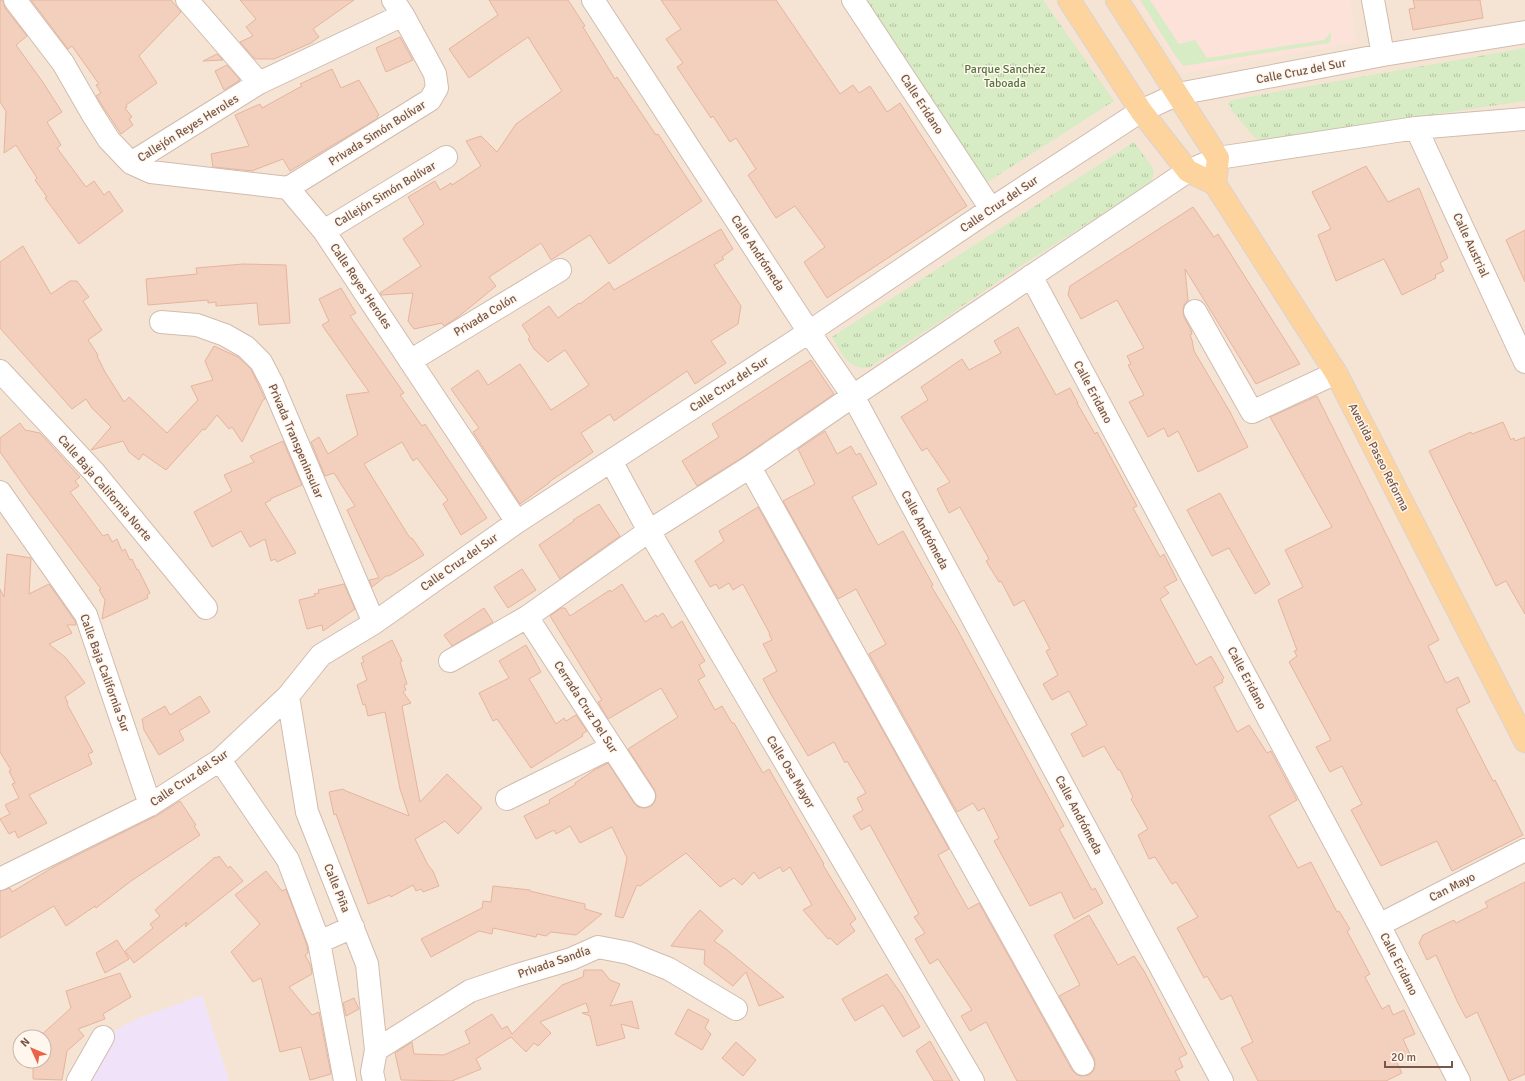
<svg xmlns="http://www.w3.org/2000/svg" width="1525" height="1081" viewBox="0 0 1525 1081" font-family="Signika,sans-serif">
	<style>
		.residential { fill: #f5e4d4; fill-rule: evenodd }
		.commercial { fill: #fde2da }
		.education { fill: #f0e3f9 }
		.grass { fill: #d7ebc4 }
		.park { fill: url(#park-tufts) }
		.building { fill: #f3cfbd; stroke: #e6b49d }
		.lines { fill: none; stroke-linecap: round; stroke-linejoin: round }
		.minor-casing { stroke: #d1bcae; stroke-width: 24 }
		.major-casing { stroke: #dcd3d0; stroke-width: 24 }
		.minor { stroke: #fff; stroke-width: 22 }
		.major { stroke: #fdd39e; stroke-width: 22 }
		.labels { text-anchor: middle; stroke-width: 3; stroke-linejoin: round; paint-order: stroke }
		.park-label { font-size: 12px; fill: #53773f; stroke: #fff7ed }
		.street-label { font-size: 12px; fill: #77574a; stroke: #fff7ed }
	</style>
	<defs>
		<pattern id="park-tufts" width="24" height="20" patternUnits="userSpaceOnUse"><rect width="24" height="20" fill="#d7ebc4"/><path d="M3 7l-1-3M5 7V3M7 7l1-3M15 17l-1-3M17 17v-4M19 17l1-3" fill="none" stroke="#b3c1a1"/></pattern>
	</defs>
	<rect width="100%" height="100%" fill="#fdf3e6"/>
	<path class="residential" d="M0,0h1525v1081h-1525zM20,1037h24v24h-24z"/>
	<path class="commercial" d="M1135,0h215l6,42 -173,31z"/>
	<path class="education" d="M202,995l27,86h-159l16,-36 53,-27z"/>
	<path class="grass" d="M1140,0h10l29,44 16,-4 12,18 117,-18 7,-8v8l-2,3 -146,23 -7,-9z"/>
	<path class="park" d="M864,0h179l71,101 -128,82z
		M1525,48v53l-265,39 -5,-2 -23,-27 -3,-7 2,-4z
		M1134,142l19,26c2,7 -1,12 -5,17l-126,80 -83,57 -69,45c-21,5 -29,-15 -38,-30z"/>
	<path class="building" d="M0,0h3l2,8 22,28 -11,9 26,36 20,31 -15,10 14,23 -4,3 29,39 8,-6 10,14 5,-4 14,20 -44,33 -34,-46 2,-1 -12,-17 2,-2 -21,-33 -12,8 2,-42 -6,-9z
		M31,0h140l10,12 -42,44 18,27 -31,22 1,2 -2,1 7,9 -3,2 4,6 -12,9 -25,-38 5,-3 -5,-8 3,-1 -27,-38 -4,3z
		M240,0h114l-41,29 6,8 -8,6 -37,16h-19l-15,-17 13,-6 -7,-9 10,-8z
		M489,0h79l17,26 -2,1 32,52 2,-2 39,58 2,-1 44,67 -93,63 -19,-29 -39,25 -10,-17 -52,34 7,9 -38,31 -14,9 -2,-3 -28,6 -6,-8 5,-28 -32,2 -1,-2 41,-27 -18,-27 21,-15 -16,-27 27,-16 5,9 11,-7 1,2 29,-19 -15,-25 15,-5 16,16 19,-28 46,-33 -34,-54 -59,41 -20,-29 49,-34z
		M661,0h115l64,94 13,-9 6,8 11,-7 17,26 13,-9 67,103 -140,92 -23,-36 21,-15 -30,-41 -19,12 -28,-43 8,-6 -20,-31 -6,4 -17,-26 -2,2 -34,-51 6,-4 -17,-24 15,-10z
		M1413,0h67l3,18 -70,12 -4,-21 6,-1z
		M400,37l13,23 -27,12 -10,-24z
		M217,54l6,6 -20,1z
		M227,65l13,15 -16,10 -9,-19z
		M332,69l9,19 18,-8 20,35 -2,1 1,2 -88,53 -7,-12 -29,11 -1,1 -40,-4 -2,-13 38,-8 -14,-31 25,-11 2,4 40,-22 -2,-2z
		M1366,166l22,36 31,-14 29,70 -8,5 4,8 -9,4 1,3 -34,17 -18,-36 -48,22 -18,-46 13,-6 -19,-37z
		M1193,207l21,30 4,-3 82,130 -44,20 -71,-115 3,31 -4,5 -1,6 1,6 7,13 1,4 -2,1 2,5 2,11 36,61 18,35 -50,25 -20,-41 -10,6 -4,-9 -16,9 -19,-35 15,-7 -16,-30 3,-1 -4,-8 17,-8 -27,-48 -36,19 -13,-24 2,-9z
		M721,229l12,20 -11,8 2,2 -10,6 27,41 -3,18 -27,17 15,22 -31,21 -8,-13 -73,50 -4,-7 -29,19 12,19 -44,30v1l-29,21 -47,-72 6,-4 -28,-39 27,-19 10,15 32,-21 31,46 38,-25 -24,-35 -17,12 -14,-13 -6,-10 2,-2 -8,-12 27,-19 9,12 21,-15 1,1 29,-22 5,8z
		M1525,230v52l-19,-42z
		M23,246l28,48 19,-13h7l12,16 -6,4 19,29 -14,10 10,15 -1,1 8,16 19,30 5,-5 38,36 31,-33 -7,-14 22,-6 -8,-19 9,-15 24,11 13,12 14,30 -2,1 -21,42 -10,-15 -3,2 -12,-14 -12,15 -2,-1 -37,41 -23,-16 -4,6 -10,-8 -6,-11 -32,9 20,-23 -19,-19 -6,-9 -14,10 -72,-81v-66z
		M243,264l43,1 4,58 -31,2 -2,-22 -41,3v-4l-8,1v-3l-60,5 -2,-26 51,-5 -1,-6z
		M341,288l15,25 -6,3 54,77 -4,2 22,31 3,-2 62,94 -26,17 -18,-31 5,-4 -31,-42 -4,3 -11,-19 -38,22 46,74h2l12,17 -35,21h-3l-14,11 -3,-7 10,-2 -32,-68 8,-4 -21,-33 -9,3 -14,-34 8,-5 9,17 30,-19 -12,-40 23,-3 -47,-67 7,-4 -10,-22z
		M1018,327l38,68 14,-7 8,15h-1l18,31 2,-2 40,74 -4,2 27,49 4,-3 13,26 -13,7 5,6 -9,6 36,66 15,-9 13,22 -2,2 1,2 -9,5 23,45 12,-7 18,28 4,-2 26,49 -28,16 29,52 13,-6 26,50 2,-1 11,18 -3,2 23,43 -5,3 17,32 7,-4 4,10 11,-5 11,24 -12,5 7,15 -14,7 6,12 -16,8h-128l-17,-33 12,-6 -22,-47 -10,5 -14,-24 -3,2 -27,-50 21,-11 -22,-35 -4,2 -17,-27 -6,2 -11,-24 10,-6 -17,-30 2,-2 -13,-27h-2l-14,-24 -21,11 -12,-23 16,-9 -18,-34 -17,9 -9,-16 15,-9 -12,-24 4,-2 -26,-49 -10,6 -13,-25 -2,1 -13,-21 3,-2 -29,-52 -11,6 -12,-24 13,-7 -23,-34 -5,3 -21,-34 27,-17 -7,-13 41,-28 7,11 32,-17 -7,-12z
		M811,360l23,34 -91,63 -46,29 -15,-25 37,-24 -7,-13z
		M1317,396l122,244 -11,6 18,37 12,-6 12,25 -14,7 37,72 2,-1 28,55 -71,36 -15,-30 -56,25 -30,-56 11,-6 -20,-38 -12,6 -14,-25 15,-7 -42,-78 8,-6 -3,-5 3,-1 -19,-50 25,-13 -18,-37 47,-23 -62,-110z
		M1503,422l8,18 3,-2 1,3 10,-4v177l-19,-33 -10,5 -67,-135 42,-19 1,2z
		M20,423l5,7 15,3 40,44 -5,4 4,5 -9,6 33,44 5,-2 4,8 5,-3 5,12 3,-2 5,11 2,-1 5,11 1,-1 12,24 -3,2 1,3 -46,21 3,-19 -6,-10 2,-1 -72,-96 -29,-41v-14z
		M825,431l12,23 14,-8 5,9 4,-2 17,31 -25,13 26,48 25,-14 30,54 -2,1 25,41 108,199 -5,3 33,61 3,-2 8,15 -29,16 -13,-27 -31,14 -36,-65 5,-3 -15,-30 -6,3 -5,-8 -16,9 -88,-158 17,-10 -30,-55 -18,10 -55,-98 32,-17 -17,-35z
		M283,441l19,44 -32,14 1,1 -6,3 31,50 -19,9 -2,-3 -4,2 -6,-22 -15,8 -9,-16 -29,16 -18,-35 38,-21 -8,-16 30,-13 -4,-6z
		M1220,493l50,91 -15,10 -26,-46 -17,8 -25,-46z
		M599,504l21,32 -60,43 -21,-34 35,-24 -1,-1z
		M758,507l191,342 -11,6 30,54 11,-6 93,167 5,5 5,1 7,-1 5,-5 1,-6 -1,-6 -35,-62 21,-11 -26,-50 35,-20 29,50 16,-9 10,15 43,83 -8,4 4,9 -8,4 5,10h-163l-31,-59 -16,9 -9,-15 11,-6 -34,-51 -8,5 -15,-25 10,-6 -11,-16 5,-3 -49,-89 -9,5 -8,-14 10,-6 -6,-12 9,-5 -19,-32 -2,2 -11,-21 -26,14 -36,-60 -9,-17 14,-8 -14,-27 9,-4 -3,-6h1l-27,-50 -10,6 -4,-7 -10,6 -3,-5 -6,3 -15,-26 29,-20 -5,-10z
		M7,554l24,4 -2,36 20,-10 26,37 1,4h-9l5,8 -23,11 17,14 19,25 -20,14 3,6 -1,1 26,48 -5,2 4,10 -63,31 18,28 -29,15 -3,-7 -6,3 -9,-15 10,-5 -5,-9 14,-7 -7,-14 3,-1 -6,-12 2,-1 -11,-18v-163l4,8z
		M522,569l14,21 -28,18 -14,-21z
		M344,584l11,25 -32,22 -1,-6 -15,4 -8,-29 16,-4 -1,-2 5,-1 -1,-3z
		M622,584l23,38 11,-7 1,2 6,-4 9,15 10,-7 6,11 17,29 -6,4 6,11 -7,4 17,30 7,-4 10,17h2l29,50 6,-4 55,95 -1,1 33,54 -6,5 5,7 -18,14 -7,-7 -2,1 -25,-29 9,-5 -22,-38 -7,5 -3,-5 -21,12 -5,-7 -12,13 -8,-7 -14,9 -34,-34 -46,33 -3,-1 -14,33 -8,-2 12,-58 -15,-31 -32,16 -10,-17 -14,8 -2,-4 -18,9 -12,-23 26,-13 -1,-3 26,-15v-2l21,-14 12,-6 26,40 4,4 7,1 6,-2 4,-5 1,-6 -2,-6 -26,-40 50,-32 -17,-29 -53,31 -10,-17 4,-2 -52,-84 11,-8h4l5,8 40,-26 1,2z
		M484,608l9,14 -41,24 -8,-11z
		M392,640l10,21 -2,1 7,22 -3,1 2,5 -3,2 8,11 -9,3 18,96 27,-28 35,34 -24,26 -13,-13 -30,18 13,26 5,6 6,15 -16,6 -2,-3 -5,2 -3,-6 -22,12 -1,-2 -22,9 -32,-90 -2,1 -5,-23 14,-3 3,2 63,25 -9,-27 -15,-77 -17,4 -3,-12 -2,1 -6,-20 10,-5 -6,-17 3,-1 -2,-5z
		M526,645l15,27 -12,7 27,45 8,-6 2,3 10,-6 11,16 -5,3 1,2 -52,32 -34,-49 -4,2 -14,-28 30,-15 -10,-17z
		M200,696l10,16 -31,19 5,9 -25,15 -15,-25 -2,-11 23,-13 5,9z
		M180,801l16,24 -2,1 6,9 -69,46 -35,27 -1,-2 -29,20 -12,-20 -54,32v-47l10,-3 2,4 43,-26 101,-50z
		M219,856l9,12 2,-2 13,15 -58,46 2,-5 -53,41 -9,-12 28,-23 -3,-4 10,-8 -5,-6 60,-53 1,1z
		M266,871l16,20 4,-2 21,56 1,8 -3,2 6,11 1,8 -23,13 23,28 7,-3 12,62 -21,6 -9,-33 -21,5 -19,-74 -8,4 -22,-30 29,-28 -25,-29z
		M1525,882v192l-16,7 -32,-69 -11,6 -8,-15 -22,-48 -9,5 -8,-17 4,-8 31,-15 2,3 32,-16 -3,-5z
		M493,886l37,4v1l55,13v5l17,5 -26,21 -25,-3 -5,4 -9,-2 -1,3 -43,-9 -1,6 -13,-3 -48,26 -10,-18 61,-31 1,-7 8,1z
		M700,910l23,21 -9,10 12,8 58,48 -25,9 -13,-34 -13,14 -29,-22 1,-14 -34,-4 17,-23z
		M117,940l12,19 -24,14 -9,-20z
		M584,970h18l8,10 10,4 -10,22 22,-5 7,28 -18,-5 4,14 -28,8 -7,-30 -8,-3 7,-1 -3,-9 -46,19 11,11 -13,13 -4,-3 -8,9 -15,-15 -35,22 5,10 -29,12 -51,-1 -6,-27 17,-11 2,12 30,1 26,-12 -5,-12 27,-17 10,15 5,-3 5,8 50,-49 21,-8z
		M120,973l11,24 -28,17 2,5 -27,10 6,7 -17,15 -5,29 -29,-1v-18h11v-24h-5l32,-29 -5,-17z
		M887,974l15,21 18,32 -17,10 -20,-32 -28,16 -13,-22z
		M354,998l5,11 -13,7 -3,-13z
		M688,1009l21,11 -4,8 6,6 -9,16 -27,-16z
		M930,1041l23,40h-19l-18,-30z
		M736,1042l20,18 -13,16 -21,-18z"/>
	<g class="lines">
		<g class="minor-casing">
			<path id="minor" d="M15,0l48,63 30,52 16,25 22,23 20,9 137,16 36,43 193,291
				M187,0l72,83
				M593,0l216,332 44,64 369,685
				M853,0l138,209
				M1373,0l10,55
				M1416,128l109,234
				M131,163l128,-80 144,-68
				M288,188l142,-88 7,-12 -2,-14 -32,-59 -10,-15
				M324,231l122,-74
				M1031,276l348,649 80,156
				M1195,311l57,101 84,-39
				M161,322l36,3 28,10 21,12 15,15 11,21 102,240
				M410,361l150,-91
				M0,371l94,101 112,136
				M611,461l38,70 324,550
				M750,467l333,597
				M0,492l86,123 64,190
				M527,617l117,179
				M450,661l77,-44 122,-86 101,-64 103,-71 335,-225 30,-13 198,-30 109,-9
				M288,696l19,116 60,152 9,86 -4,22 2,9
				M220,760l68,100 31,82 26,139
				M507,799l105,-52
				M0,879l150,-74 70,-45 68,-64 33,-41 53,-32 143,-101 292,-190 182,-123 150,-98 37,-17 205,-39 142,-23
				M1379,925l146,-75
				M319,942l34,-15
				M376,1050l94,-59 44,-15 57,-17 27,-12 31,6 40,16 67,40
				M78,1081l25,-44"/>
		</g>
		<g class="major-casing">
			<path id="major" d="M1069,0l72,111 47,60 27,13 121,189 189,368
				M1117,0l101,158 -3,26"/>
		</g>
		<use href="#minor" class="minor"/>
		<use href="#major" class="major"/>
	</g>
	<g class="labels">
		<g class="park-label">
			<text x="1005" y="73">Parque Sanchez<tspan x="1005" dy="14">Taboada</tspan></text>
		</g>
		<g class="street-label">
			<text transform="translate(1301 71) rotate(-11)" y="4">Calle Cruz del Sur</text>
			<text transform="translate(922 104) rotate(57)" y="4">Calle Eridano</text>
			<text transform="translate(188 128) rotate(-32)" y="4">Callejón Reyes Heroles</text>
			<text transform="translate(377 133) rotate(-32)" y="4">Privada Simón Bolívar</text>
			<text transform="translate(385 194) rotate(-31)" y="4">Callejón Simón Bolívar</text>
			<text transform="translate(999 204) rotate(-34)" y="4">Calle Cruz del Sur</text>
			<text transform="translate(1471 245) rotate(65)" y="4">Calle Austrial</text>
			<text transform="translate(758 253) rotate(57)" y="4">Calle Andrómeda</text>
			<text transform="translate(361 286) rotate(56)" y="4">Calle Reyes Heroles</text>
			<text transform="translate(485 315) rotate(-31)" y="4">Privada Colón</text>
			<text transform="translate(729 384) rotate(-33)" y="4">Calle Cruz del Sur</text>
			<text transform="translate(1093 392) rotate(62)" y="4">Calle Eridano</text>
			<text transform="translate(296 441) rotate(67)" y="4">Privada Transpeninsular</text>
			<text transform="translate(1379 457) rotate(63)" y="4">Avenida Paseo Reforma</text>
			<text transform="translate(105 488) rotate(49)" y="4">Calle Baja California Norte</text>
			<text transform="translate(925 530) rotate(62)" y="4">Calle Andrómeda</text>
			<text transform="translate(459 562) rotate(-35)" y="4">Calle Cruz del Sur</text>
			<text transform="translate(105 673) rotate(70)" y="4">Calle Baja California Sur</text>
			<text transform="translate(1247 678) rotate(62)" y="4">Calle Eridano</text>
			<text transform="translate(586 707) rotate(57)" y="4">Cerrada Cruz Del Sur</text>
			<text transform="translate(791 772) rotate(59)" y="4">Calle Osa Mayor</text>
			<text transform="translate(189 778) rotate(-34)" y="4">Calle Cruz del Sur</text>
			<text transform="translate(1079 815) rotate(62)" y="4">Calle Andrómeda</text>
			<text transform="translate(1452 887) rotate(-27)" y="4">Can Mayo</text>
			<text transform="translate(337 888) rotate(68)" y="4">Calle Piña</text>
			<text transform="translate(554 962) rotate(-19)" y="4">Privada Sandía</text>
			<text transform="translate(1399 964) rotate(63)" y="4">Calle Eridano</text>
		</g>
	</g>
	<g transform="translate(32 1049) rotate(314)"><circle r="19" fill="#fff7ed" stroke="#c9b7ac"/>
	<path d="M0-3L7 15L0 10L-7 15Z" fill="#e96249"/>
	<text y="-6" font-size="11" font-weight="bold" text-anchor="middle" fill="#77574a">N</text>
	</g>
	<path d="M1385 1061v6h67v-6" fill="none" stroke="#77574a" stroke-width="2"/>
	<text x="1391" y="1061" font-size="12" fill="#77574a" stroke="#fff7ed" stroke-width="3" paint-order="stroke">20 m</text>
</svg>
